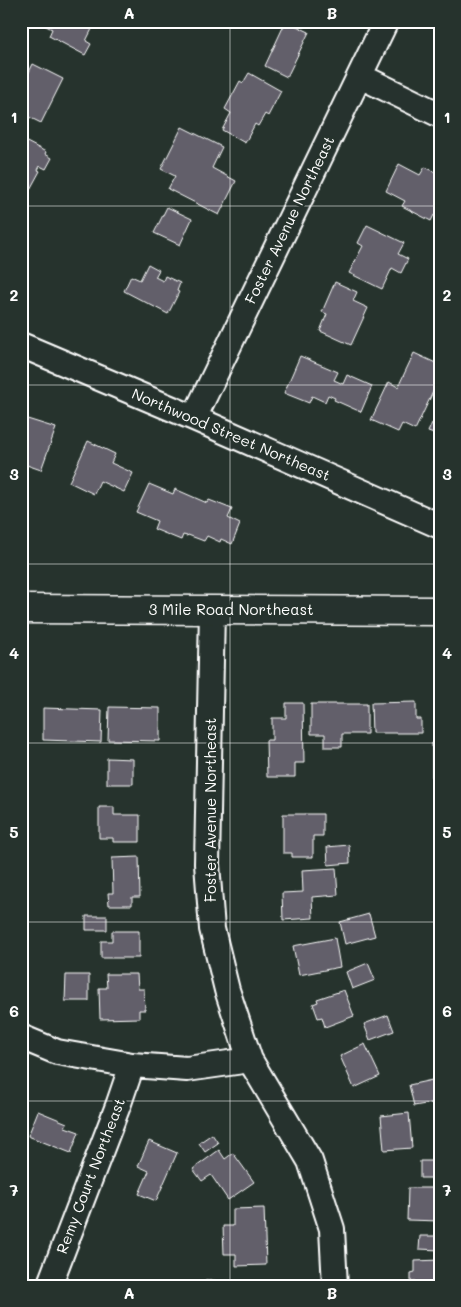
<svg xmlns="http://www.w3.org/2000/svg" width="461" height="1307" viewBox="0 0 461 1307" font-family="Mali,sans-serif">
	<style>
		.building { fill: #625f6b; stroke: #fff }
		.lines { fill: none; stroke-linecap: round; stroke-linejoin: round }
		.street-casing { stroke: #fff; stroke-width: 28 }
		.secondary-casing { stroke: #fff; stroke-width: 31 }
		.street { stroke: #26332d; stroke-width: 24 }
		.secondary { stroke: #26332d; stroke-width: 28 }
		.grid { fill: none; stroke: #fff; stroke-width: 1; stroke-opacity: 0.55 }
		.labels { text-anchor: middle; stroke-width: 4.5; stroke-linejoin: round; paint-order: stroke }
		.street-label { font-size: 15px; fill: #fff; stroke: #26332d }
		.neatline { fill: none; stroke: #fff; stroke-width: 2 }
		.grid-label { font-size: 16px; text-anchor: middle; font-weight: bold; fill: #fff }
	</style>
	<rect width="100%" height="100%" fill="#26332d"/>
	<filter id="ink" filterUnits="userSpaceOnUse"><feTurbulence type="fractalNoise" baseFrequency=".02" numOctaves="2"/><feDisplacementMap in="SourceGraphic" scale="10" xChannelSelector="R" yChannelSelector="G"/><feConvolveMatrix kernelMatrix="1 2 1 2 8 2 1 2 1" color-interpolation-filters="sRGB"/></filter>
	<g filter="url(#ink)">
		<path class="building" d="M46,21h50l-10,20 5,3 -6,11 -36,-19 3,-7 -8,-4z
			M286,21l23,11 -22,45 -22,-11z
			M33,64l30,15 -22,44 -20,-10v-25z
			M249,73l32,18 -13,25 -3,-2 -7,12 -3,-2 -10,19 -23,-13 9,-17 -6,-4 15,-28 3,2z
			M182,127l40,20 -10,21 24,13 -17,34 -51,-26 7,-13 -14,-7z
			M21,139l25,13 -1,2 7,4 -6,11 -6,-3 -2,4 2,1 -12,22 -7,-4z
			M399,164l21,11 5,-8 15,7v44l-6,-3 -3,6 -29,-15 3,-5 -19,-10z
			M167,207l25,12 -12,26 -26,-12z
			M367,225l37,18 -6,11 10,5 -7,14 -9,-5 -10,21 -33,-16 14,-27 -5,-3z
			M148,264l11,6 -4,7 8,4 2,-5 15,7 -3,8 2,1 -11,22 -44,-23 7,-15 9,4z
			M335,282l22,10 -4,9 15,7 -17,37 -31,-14 7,-17 -5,-2z
			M414,353l26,12v12l-25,53 -13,-6 -4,8 -27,-12 18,-38 9,5z
			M300,356l38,16 -4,8 9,4 4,-9 25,11 -11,26 -27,-12 1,-2 -7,-3 -3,7 -13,-6 -3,7 -25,-10z
			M21,417l35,11 -15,42 -20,-7z
			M432,423l7,3 1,-2v12l-12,-4z
			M88,441l27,13 -4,9 22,10 -9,19 -24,-11 -6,13 -25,-12z
			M149,484l24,10 2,-5 32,14 2,-3 23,9 -4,9 12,6 -8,20 -11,-5 -1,3 -13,-6 -3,5 -16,-6 -1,1 -4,-1 -2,5 -27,-11 3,-8 -21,-9z
			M416,702v17h5v14h-49l-1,-30z
			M286,703h17l1,60h-9v14h-28l-1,-37h6v-22h14z
			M311,704h56v30h-25v13h-17v-13h-14z
			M109,707l51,1v33l-52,-1z
			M43,708l59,2 -1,32 -58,-2z
			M432,743h8v39l-8,-1z
			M107,758l26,1v25h-26z
			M99,807h15v8h26v27h-27v-4h-14z
			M283,814h40v22h-10v21h-21v-4h-9z
			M349,845l1,18 -22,2 -1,-18z
			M139,857l1,40h-8v8h-23l-1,-12h5l-1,-35z
			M336,868l2,27 -26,2 1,21 -30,2 -1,-27 21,-1 -1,-22z
			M369,914l6,22 -30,8 -5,-22z
			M86,916h21v14h-21z
			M112,931h27v27h-38v-17h11z
			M335,938l5,29 -41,8 -6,-29z
			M368,963l7,17 -23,9 -6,-17z
			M106,974h31l1,15h6l1,21h-6v8l-39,1 -1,-31h8z
			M66,975h23v26h-24z
			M344,990l10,26 -29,11 -3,-10 -4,1 -5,-14 5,-2 -1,-3z
			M388,1015l6,16 -24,9 -6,-16z
			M365,1044l15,32 -26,12 -14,-32z
			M432,1080l5,22 -23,4 -5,-21z
			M38,1111l29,12 -2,4 14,5 -8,21 -43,-17z
			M409,1113l3,35 -28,2 -3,-34z
			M212,1134l6,9 -13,9 -6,-9z
			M149,1141l28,12 -21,48 -17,-7 10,-23 -11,-5z
			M219,1150l6,9 8,-6 21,29 -26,18 -17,-25 -9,6 -9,-12z
			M420,1161h20v17h-20z
			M408,1188h32v33l-33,-1z
			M264,1208l2,57 -30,1v-12h-12l-1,-28h10v-17z
			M420,1236h20v14l-21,-1z
			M440,1260v26h-24v-5h-5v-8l4,-1v-11z
			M206,1280l22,1v5h-22z"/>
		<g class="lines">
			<g class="street-casing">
				<path id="street" d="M360,76l80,39
					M21,345l173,73 246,108
					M194,418l192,-397
					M212,609l-5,255 5,65 15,61 23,70 60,101 22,68 3,57
					M21,1037l36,15 75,13 55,4 63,-9
					M49,1286l70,-183 13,-38"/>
			</g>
			<g class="secondary-casing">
				<path id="secondary" d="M21,609l419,2"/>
			</g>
			<use href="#street" class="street"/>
			<use href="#secondary" class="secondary"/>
		</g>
	</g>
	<path class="grid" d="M230,21v1265M21,206h419M21,385h419M21,564h419M21,743h419M21,922h419M21,1101h419"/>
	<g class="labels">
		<g class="street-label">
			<text transform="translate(290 220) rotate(-64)" y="5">Foster Avenue Northeast</text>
			<text transform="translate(231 435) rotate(23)" y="5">Northwood Street Northeast</text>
			<text x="231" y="615">3 Mile Road Northeast</text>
			<text transform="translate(211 810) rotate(-90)" y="5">Foster Avenue Northeast</text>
			<text transform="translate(91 1176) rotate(-69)" y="5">Remy Court Northeast</text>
		</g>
	</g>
	<rect width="461" height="1307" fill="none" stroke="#26332d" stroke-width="55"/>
	<rect x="28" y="28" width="406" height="1252" class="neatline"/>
	<g class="grid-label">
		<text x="129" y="19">A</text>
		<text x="332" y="19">B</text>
		<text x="14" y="123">1</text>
		<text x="447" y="123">1</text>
		<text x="14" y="301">2</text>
		<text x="447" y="301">2</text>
		<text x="14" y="480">3</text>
		<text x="447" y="480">3</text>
		<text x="14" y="659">4</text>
		<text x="447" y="659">4</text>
		<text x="14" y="838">5</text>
		<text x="447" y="838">5</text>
		<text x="14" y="1017">6</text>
		<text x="447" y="1017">6</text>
		<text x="14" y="1196">7</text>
		<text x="447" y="1196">7</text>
		<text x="129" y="1299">A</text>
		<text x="332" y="1299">B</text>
	</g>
</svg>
